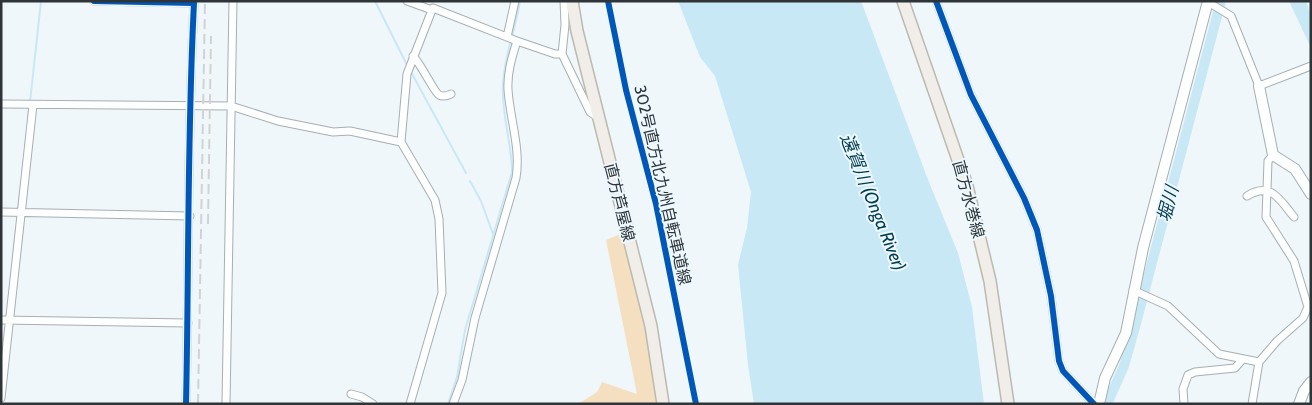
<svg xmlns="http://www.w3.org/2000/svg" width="1312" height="405" viewBox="0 0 1312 405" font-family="Cabin,'Noto Sans JP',sans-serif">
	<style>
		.green { fill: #f4e0c0 }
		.water { fill: #c8e8f6 }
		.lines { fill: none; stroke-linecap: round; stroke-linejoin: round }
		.stream { stroke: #c8e8f6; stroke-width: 2 }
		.river { stroke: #c8e8f6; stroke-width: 10 }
		.street-casing { stroke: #a8aeb1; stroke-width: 9 }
		.secondary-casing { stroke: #a8aeb1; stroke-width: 12 }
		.primary-casing { stroke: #bcb9b0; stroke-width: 14 }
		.street { stroke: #fdfefe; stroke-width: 7 }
		.secondary { stroke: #fdfefe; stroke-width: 10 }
		.primary { stroke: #f1eee9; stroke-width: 11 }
		.rail { stroke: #d1d2d3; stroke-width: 2; stroke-dasharray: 10 5; stroke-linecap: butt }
		.cycleway-casing { stroke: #ecf8fe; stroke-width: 9 }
		.cycleway { stroke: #0057b8; stroke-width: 6 }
		.labels { text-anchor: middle; stroke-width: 4; stroke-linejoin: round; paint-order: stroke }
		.street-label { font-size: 16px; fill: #2e3437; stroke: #ecf8fe }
		.water-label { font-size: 18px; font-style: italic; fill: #023c50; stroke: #ecf8fe }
	</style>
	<rect width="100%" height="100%" fill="#f0f7fa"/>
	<path class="green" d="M625,232l22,91 14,81h-83l19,-12 5,-10 35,12 -31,-154z"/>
	<path class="water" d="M678,1h183l66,176 31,76 14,54 12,97h-230l-6,-39 -10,-100 9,-37 4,-36 -36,-116 -15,-19z
		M1289,1h17l5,15v32z"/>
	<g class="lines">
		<path class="stream" d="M375,1l32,64
			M411,72l55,101
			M30,102l11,-101
			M28,119l1,-10
			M22,174l4,-33
			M470,181l11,20 12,33
			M17,223l3,-30
			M13,258l3,-30
			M448,404l9,-27 8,-47 47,-158c0,-29 -11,-58 -9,-88 1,-28 13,-55 17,-83"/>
		<path class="river" d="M1107,404l17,-38 11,-39 86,-326"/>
		<g class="street-casing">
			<path id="street" d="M94,1l100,2c-7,134 -5,267 -8,401
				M407,1l25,9 1,-2 84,33 38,13h7
				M564,1l1,24 -3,29 28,58 9,6
				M936,1l35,94 53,103 13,32 14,66 8,65 4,10 31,33
				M1208,2l23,14 28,70 52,-20
				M507,37l8,-36
				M413,56c8,8 21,36 26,39 4,2 8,1 12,-1
				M1,104l230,2 47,15 55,11 17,-1 51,11
				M1247,196c24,-15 33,4 47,21
				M1,212l189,4
				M1133,290l35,16 51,48 40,8
				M1,320l187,3
				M351,394l11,3 11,7
				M1,398l32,-293
				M226,404l7,-403
				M410,404l32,-111 -3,-74 -4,-19 -34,-58 6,-68 25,-64
				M453,404l9,-24 13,-62 41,-140c5,-29 -6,-59 -8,-88 -1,-17 4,-33 9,-49
				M1184,404l-1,-15 5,-14 7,-3 40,-4 7,-8
				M1252,404l7,-42 18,-21 26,-23 5,-11 -14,-46 -28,-44 2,-56 5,-6"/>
		</g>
		<g class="secondary-casing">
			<path id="secondary" d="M1259,86l14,69 22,14 16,25
				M1099,404l6,-26 21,-45 17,-85 65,-247
				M1299,404l5,-13 7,-9"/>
		</g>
		<g class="primary-casing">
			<path id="primary" d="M572,1l5,30 74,295 12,78
				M903,1l64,185 23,95 18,123"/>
		</g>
		<use href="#street" class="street"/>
		<use href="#secondary" class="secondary"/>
		<use href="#primary" class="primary"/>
		<path class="rail" d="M208,224l3,-188
			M198,404l7,-403"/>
		<g class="cycleway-casing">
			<path id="cycleway" d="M94,1l100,2c-7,134 -5,267 -8,401
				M608,1l18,89 30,114 40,200
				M936,1l35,94 53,103 13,32 14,66 8,65 4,10 31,33"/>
		</g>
		<use href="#cycleway" class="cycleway"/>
	</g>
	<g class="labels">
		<g class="street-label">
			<text transform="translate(663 185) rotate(77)" y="6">302号直方北九州自転車道線</text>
			<text transform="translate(969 199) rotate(75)" y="6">直方水巻線</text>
			<text transform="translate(620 202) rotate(76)" y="6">直方芦屋線</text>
		</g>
		<g class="water-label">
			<text transform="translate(873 202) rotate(68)" y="6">遠賀川 (Onga River)</text>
			<text transform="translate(1168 204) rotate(-75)" y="6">堀川</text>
		</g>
	</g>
	<rect width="1312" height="405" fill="none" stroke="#2e3437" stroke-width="5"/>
</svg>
